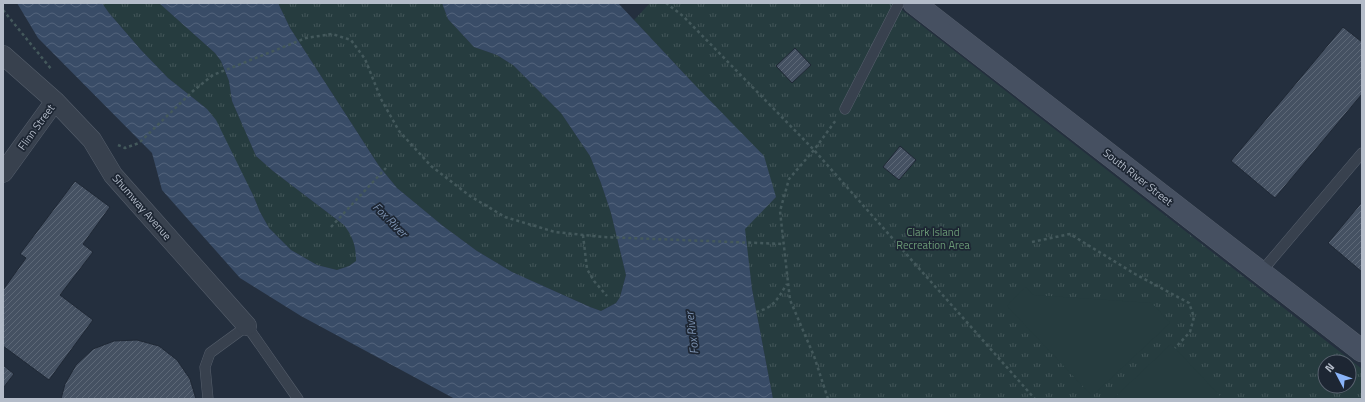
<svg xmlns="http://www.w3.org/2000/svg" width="1365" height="402" viewBox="0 0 1365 402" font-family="'Titillium Web',sans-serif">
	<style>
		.grass { fill: url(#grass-tufts); fill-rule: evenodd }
		.pitch { fill: #263c3f }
		.water { fill: url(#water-waves) }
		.building { fill: url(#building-hatch); stroke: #1f2835 }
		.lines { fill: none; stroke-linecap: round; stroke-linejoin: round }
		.service-casing { stroke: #565f6c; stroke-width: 11 }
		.minor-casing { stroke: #565f6c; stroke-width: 20 }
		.secondary-casing { stroke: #565f6c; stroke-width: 23 }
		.path { stroke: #44595c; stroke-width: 2.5; stroke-dasharray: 3 3; stroke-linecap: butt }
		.service { stroke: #38414e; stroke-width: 10 }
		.minor { stroke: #38414e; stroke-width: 19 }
		.secondary { stroke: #465061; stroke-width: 22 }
		.labels { text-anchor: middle; stroke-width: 3.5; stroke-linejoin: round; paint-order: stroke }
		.street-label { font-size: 11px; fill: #b4bcc9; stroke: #1d2633 }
		.park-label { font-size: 11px; fill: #6b9a76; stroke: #1d2633 }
		.water-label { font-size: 12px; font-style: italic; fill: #7c92b1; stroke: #1d2633 }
	</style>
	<defs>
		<pattern id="grass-tufts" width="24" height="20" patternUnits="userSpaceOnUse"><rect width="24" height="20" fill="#263c3f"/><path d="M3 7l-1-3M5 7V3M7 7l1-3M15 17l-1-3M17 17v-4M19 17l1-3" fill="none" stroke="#435659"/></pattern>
		<pattern id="water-waves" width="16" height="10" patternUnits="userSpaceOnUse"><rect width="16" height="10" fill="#394c67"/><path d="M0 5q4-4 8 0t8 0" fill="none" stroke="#53647b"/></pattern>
		<pattern id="building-hatch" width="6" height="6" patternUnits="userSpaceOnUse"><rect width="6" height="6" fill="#455162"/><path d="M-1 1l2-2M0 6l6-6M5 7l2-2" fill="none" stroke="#5d6877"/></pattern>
	</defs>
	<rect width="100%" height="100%" fill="#242f3e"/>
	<path class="grass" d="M102,3h57l56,50 6,8 8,20 3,20 24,55 17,15 71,54c10,12 11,20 13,36l-8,5 -12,4 -20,-5 -26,-15 -22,-22 -9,-16 -7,-17 -46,-86 -39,-31 -27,-28 -32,-37z
		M278,3h164l6,16 26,28 23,8 16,10 48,48 29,43 11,27 10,30 15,62 -6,22 -4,6 -15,8 -11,-4 -78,-35 -35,-21 -34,-25 -46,-38 -18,-22 -89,-138z
		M650,3h243l469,366v30h-589l-21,-110 -8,-61 32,-31 -84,-115 -58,-62zM1325,362h24v24h-24z"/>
	<path class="pitch" d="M1025,287l9,8 118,8 18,20 -78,73 -85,-90z
		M1171,344l52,55h-110z"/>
	<path class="water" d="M17,3h85l7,10 32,37 27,28 39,31 9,11 37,75 7,17 9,16 22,22 26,15 20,5 12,-4 7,-5c0,-15 -3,-24 -12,-36l-71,-54 -17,-15 -24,-55 -3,-20 -8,-20 -6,-8 -56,-50h119l12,25 89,138 18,22 46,38 34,25 35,21 78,35 11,4 15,-8 4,-6 6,-22 -15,-62 -10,-30 -11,-27 -29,-43 -48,-48 -16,-10 -23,-8 -26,-28 -6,-16h176l74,79 72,74 12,41 -31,32 7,60 21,110h-318l-154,-83 -61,-38 -78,-88 -10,-37 -114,-115z"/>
	<path class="building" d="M1343,27l19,15v52l-87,104 -44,-37z
		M795,48l16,17 -19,18 -16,-17z
		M900,146l16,14 -17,20 -16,-13z
		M75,181l35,26 -27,37 10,8 -33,43 33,25 -44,60 -46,-34v-56l23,-32 -6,-4z
		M1362,202v70l-34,-29z
		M137,340l22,6 18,14 13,19 6,20h-135l4,-15 11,-19 17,-16 21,-8z
		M3,365l11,9 -11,14z"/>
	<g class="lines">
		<g class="service-casing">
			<path id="service" d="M845,109l54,-106
				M1261,272l101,-119
				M208,399l-3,-32 5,-14 37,-27 51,73"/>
		</g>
		<g class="minor-casing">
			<path id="minor" d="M3,55l52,46 37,39 21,35 134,151
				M3,173l52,-72"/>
		</g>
		<g class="secondary-casing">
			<path id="secondary" d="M914,3l448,348"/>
		</g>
		<path class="path" d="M666,3l17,13 131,134 221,249
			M3,10l49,60
			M118,145l7,3 14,-5 54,-52 20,-16 93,-37 26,-4 19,6 14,19 16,40 18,32 32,35 39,30 35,21 50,15 48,5 181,7
			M331,227l55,-59
			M583,235l4,34 7,12 13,15
			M1032,242l38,-8 65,40 54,29 5,14 -4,15 -15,16
			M756,312c19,-5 21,-13 31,-28
			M828,399l-14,-43 -24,-56 -10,-89 9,-32 25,-29 22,-30"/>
		<use href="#service" class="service"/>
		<use href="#minor" class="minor"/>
		<use href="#secondary" class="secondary"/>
	</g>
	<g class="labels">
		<g class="street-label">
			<text transform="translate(36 127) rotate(-54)" y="4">Flinn Street</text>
			<text transform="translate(1138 177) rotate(38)" y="4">South River Street</text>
			<text transform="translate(142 207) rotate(49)" y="4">Shumway Avenue</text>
		</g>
		<g class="park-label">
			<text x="933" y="236">Clark Island<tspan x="933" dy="13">Recreation Area</tspan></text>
		</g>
		<g class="water-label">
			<text transform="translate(390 220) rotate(45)" y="4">Fox River</text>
			<text transform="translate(692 333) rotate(-97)" y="4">Fox River</text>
		</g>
	</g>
	<rect width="1365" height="402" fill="none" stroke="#b4bcc9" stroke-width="8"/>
	<g transform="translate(1337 374) rotate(311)"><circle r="19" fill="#1d2633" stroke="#59626f"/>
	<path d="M0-3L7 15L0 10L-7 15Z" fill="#8ab4f8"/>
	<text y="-6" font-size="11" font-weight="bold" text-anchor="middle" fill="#b4bcc9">N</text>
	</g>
</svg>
